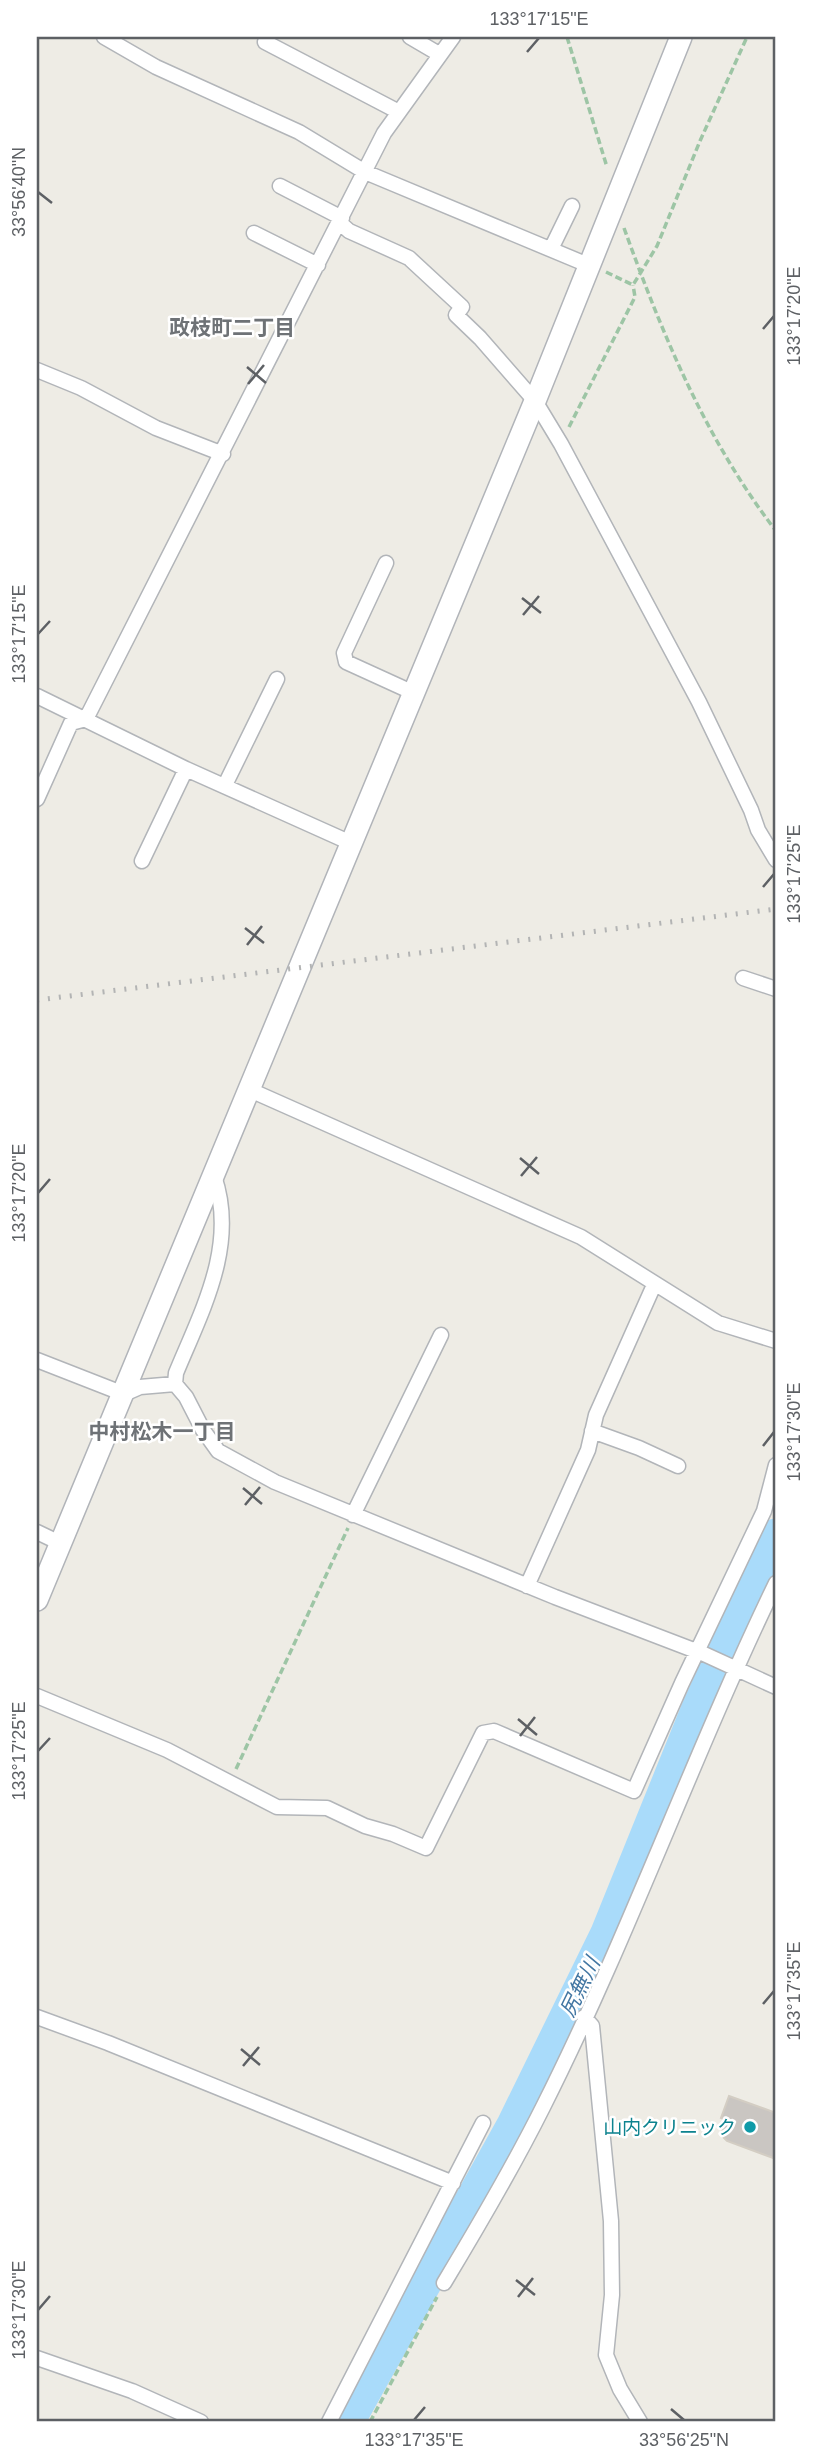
<svg xmlns="http://www.w3.org/2000/svg" width="813" height="2459" viewBox="0 0 813 2459" font-family="Arial,'Noto Sans JP',sans-serif">
	<style>
		.lines { fill: none; stroke-linecap: round; stroke-linejoin: round }
		.river { stroke: #a9dbfa; stroke-width: 33 }
		.building { fill: #cac6c2; stroke: #d3cdc3; stroke-width: 2 }
		.street-casing { stroke: #b2b5b9; stroke-width: 17 }
		.secondary-casing { stroke: #b1b4b9; stroke-width: 24 }
		.path { stroke: #9dc5a5; stroke-width: 3.5; stroke-dasharray: 7 3.5; stroke-linecap: butt }
		.street { stroke: #fff; stroke-width: 14 }
		.secondary { stroke: #fff; stroke-width: 21 }
		.rail { stroke: #b3b4b4; stroke-width: 5; stroke-dasharray: 2 9; stroke-linecap: butt }
		.ticks { fill: none; stroke: #5d6064; stroke-width: 2.5 }
		.culture-dot { fill: #0f9aa8; stroke: #fff; stroke-width: 2.5 }
		.labels { text-anchor: middle; stroke-width: 5; stroke-linejoin: round; paint-order: stroke }
		.culture-label { font-size: 19px; fill: #0d838f; stroke: #fff; text-anchor: end }
		.neighbourhood-label { font-size: 21px; font-weight: bold; fill: #6e7276; stroke: #fff }
		.water-label { font-size: 21px; font-style: italic; fill: #4377a3; stroke: #fff }
		.neatline { fill: none; stroke: #5d6064; stroke-width: 2.5 }
		.ticks-label { font-size: 18px; text-anchor: middle; fill: #5d6064 }
	</style>
	<rect width="100%" height="100%" fill="#eeece5"/>
	<g class="lines">
		<path class="river" d="M348,2422l165,-297 94,-192 91,-225 78,-173"/>
	</g>
	<path class="building" d="M729,2096l47,17v46l-49,-18 -6,-6 5,-15 -5,-2z"/>
	<g class="lines">
		<g class="street-casing">
			<path id="street" d="M104,37l52,30 143,65 66,40 223,93
				M267,37l-2,5 134,70
				M410,37l29,17
				M280,186l62,32
				M339,222l10,9 60,27 53,49 -6,8 24,23 55,63 26,43 138,258 52,108 7,20 18,30
				M254,233l64,32
				M551,249l21,-43
				M37,370l44,18 75,40 67,26
				M386,563l-42,90 2,9 68,31
				M37,696l149,73 165,74
				M225,785l52,-106
				M37,799l34,-76 15,-4 298,-586 69,-96
				M142,861l44,-92
				M743,978l33,11
				M250,1090l331,147 137,86 58,18
				M37,1360l87,34 16,-7 35,-3 11,13 17,33 15,21 57,31 280,115 149,57 72,33
				M175,1384l1,-11c26,-63 62,-128 38,-197
				M592,1431l47,17 39,18
				M353,1515l88,-180
				M37,1532l23,11
				M527,1586l61,-136 8,-35 58,-130
				M37,1696l130,54 110,57 50,1 38,18 28,8 33,14 57,-115 11,-2 140,60 48,-108 82,-172 12,-46
				M37,2017l71,26 345,140
				M584,2017l8,9 19,195 1,74 -6,60 14,34 20,33
				M444,2283c35,-58 69,-116 99,-176 86,-171 150,-352 233,-524
				M37,2358l95,33 69,31
				M329,2422l154,-299"/>
		</g>
		<g class="secondary-casing">
			<path id="secondary" d="M37,1600l498,-1199 146,-364"/>
		</g>
		<path class="path" d="M567,37l40,130
			M624,228c39,108 82,212 152,303
			M606,272l27,13 24,-39 43,-105 47,-104
			M569,427l66,-130 -2,-12
			M236,1769l112,-241
			M370,2422l67,-125"/>
		<use href="#street" class="street"/>
		<use href="#secondary" class="secondary"/>
		<path class="rail" d="M37,1000l739,-91"/>
	</g>
	<path class="ticks" d="M527,52l12,-14M38,192l14,11M763,329l11,-13M247,367l19,16M248,384l16,-19M522,598l19,15M523,615l16,-19M38,634l12,-13M763,887l11,-13M245,928l19,15M247,945l15,-19M520,1158l19,16M521,1176l16,-19M38,1193l12,-14M763,1446l11,-14M243,1488l19,16M245,1505l15,-18M518,1719l19,16M520,1736l15,-19M38,1751l12,-13M763,2004l11,-13M241,2049l19,16M243,2066l16,-19M516,2280l19,15M518,2297l15,-19M38,2310l12,-14M671,2409l13,11M414,2420l11,-13"/>
	<circle class="culture-dot" cx="750" cy="2127" r="7"/>
	<g class="labels">
		<g class="culture-label">
			<text x="736" y="2134">山内クリニック</text>
		</g>
		<g class="neighbourhood-label">
			<text x="232" y="335">政枝町二丁目</text>
			<text x="162" y="1439">中村松木一丁目</text>
		</g>
		<g class="water-label">
			<text transform="translate(580 1987) rotate(-64)" y="7">尻無川</text>
		</g>
	</g>
	<rect width="813" height="2459" fill="none" stroke="#ffffff" stroke-width="77"/>
	<rect x="38" y="38" width="736" height="2382" class="neatline"/>
	<g class="ticks-label">
		<text x="539" y="25">133°17'15"E</text>
		<text transform="translate(19 192) rotate(-90)" y="6">33°56'40"N</text>
		<text transform="translate(794 316) rotate(-90)" y="6">133°17'20"E</text>
		<text transform="translate(19 634) rotate(-90)" y="6">133°17'15"E</text>
		<text transform="translate(794 874) rotate(-90)" y="6">133°17'25"E</text>
		<text transform="translate(19 1193) rotate(-90)" y="6">133°17'20"E</text>
		<text transform="translate(794 1432) rotate(-90)" y="6">133°17'30"E</text>
		<text transform="translate(19 1751) rotate(-90)" y="6">133°17'25"E</text>
		<text transform="translate(794 1991) rotate(-90)" y="6">133°17'35"E</text>
		<text transform="translate(19 2310) rotate(-90)" y="6">133°17'30"E</text>
		<text x="414" y="2446">133°17'35"E</text>
		<text x="684" y="2446">33°56'25"N</text>
	</g>
</svg>
